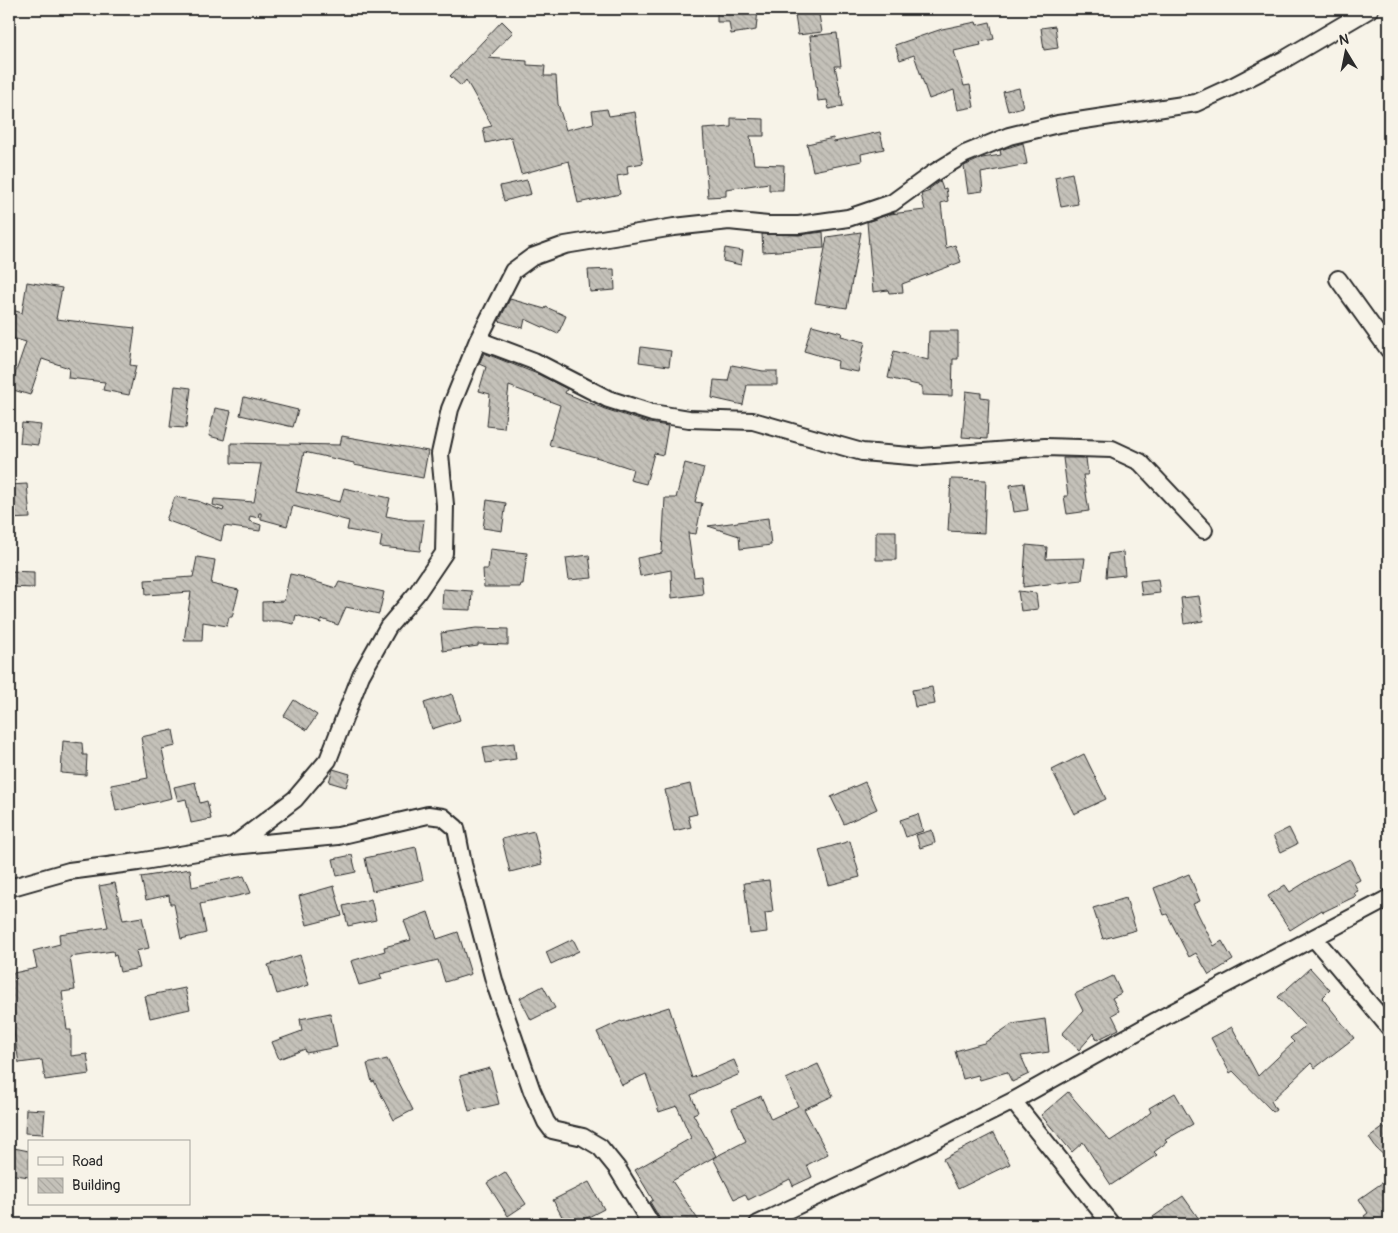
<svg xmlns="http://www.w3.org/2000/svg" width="1398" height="1233" viewBox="0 0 1398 1233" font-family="Pangolin,sans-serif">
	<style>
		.building { fill: url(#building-back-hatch); stroke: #2b2b2b }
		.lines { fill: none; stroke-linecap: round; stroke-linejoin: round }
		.minor-casing { stroke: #2b2b2b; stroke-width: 20 }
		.minor { stroke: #f7f3e8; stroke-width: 16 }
	</style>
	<defs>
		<pattern id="building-back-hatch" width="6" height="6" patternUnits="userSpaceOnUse" patternTransform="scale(1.25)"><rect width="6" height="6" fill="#c4c1b9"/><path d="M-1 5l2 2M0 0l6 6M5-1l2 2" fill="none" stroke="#a9a69f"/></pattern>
	</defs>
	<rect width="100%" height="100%" fill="#f7f3e8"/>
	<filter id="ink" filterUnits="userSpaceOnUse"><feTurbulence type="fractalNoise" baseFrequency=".02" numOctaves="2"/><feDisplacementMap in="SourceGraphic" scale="10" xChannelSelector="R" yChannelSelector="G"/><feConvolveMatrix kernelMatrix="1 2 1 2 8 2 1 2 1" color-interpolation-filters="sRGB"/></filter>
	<g filter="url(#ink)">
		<path class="building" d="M717,9h41l-2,21 -25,4 -2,-12h-12z
			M794,9h24l4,23 -24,3z
			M502,21l11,11 -25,26 39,3v4l18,1 -1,10h12l2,28 8,26 28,-7 -2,-12 15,-2 2,7 26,-4 8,51 -16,3 1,8 -11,2 3,18 -42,9 -9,-42 -48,13 -10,-37 -25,6 -3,-15 9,-2 -26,-46 -5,6 -11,-10z
			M976,22l1,3 13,-3 4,17 -14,3 1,3 -27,6 10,35 6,-1 4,22 -16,3 -4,-20 -25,9 -15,-44 -14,5 -5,-15 47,-16z
			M1055,26l3,22 -14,2 -3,-22z
			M837,33l4,33h-6l8,40 -14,3 -2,-9 -9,1 -8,-65z
			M1019,88l4,19 -15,4 -5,-19z
			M731,118l33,1v17h-14l4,28 30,1 -1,25h-14v-7l-43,6v7l-18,1 -5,-68 28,-2z
			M880,132l4,17 -23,5 1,7 -49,10 -6,-27 26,-6 1,4z
			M1023,143l4,21 -46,9 2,18 -15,2 -4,-27 18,-8 19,-3 -1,-5z
			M1072,173l6,31 -17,3 -6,-30z
			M527,180l4,14 -27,7 -4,-15z
			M940,181l3,8 3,-1 2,13 -7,2 5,45 9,-3 6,17 -59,22 1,8 -14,1 -1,-3 -15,2 -6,-70 23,-8 35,-4 -4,-16 9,-3 -1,-2z
			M823,232l1,16 -61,4 -1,-18 37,1z
			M861,232l-14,76 -32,-5 12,-66z
			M725,248l18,3 -2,14 -18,-4z
			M614,269l1,21 -25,2 -2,-22z
			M27,282l35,6 -6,31 79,9 -5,37 6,1 -7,29 -26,-5 2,-8 -37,-4 1,-10 -27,-9 -12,36 -20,-6 16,-47 -17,-5v-28l13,4z
			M510,299l35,10 1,-2 20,9 -8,18 -33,-15 -2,9 -24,-7z
			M812,325l30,8 -1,3 24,6 -7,30 -21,-4 1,-7 -34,-10z
			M929,331h29v28h-5l-1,37 -30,-1v-9l-34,-8 6,-27 34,9z
			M641,347l30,4 -2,15 -30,-4z
			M484,353l56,22 27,14 -2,4 40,16 44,14 19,3 -5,29 -9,-2 -8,31 -16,-4 3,-11 -34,-11 -50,-13 11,-40 -51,-19 -5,42 -17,-2 3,-32 -11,-3 7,-24 -7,-3z
			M732,365l31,6h14v14h-30l-4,20 -31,-7 2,-18 14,1z
			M175,386l16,2 -5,40 -16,-1z
			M966,391l15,2v4l8,1 -2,41 -25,-2z
			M244,397l54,13 -5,17 -53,-12z
			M215,408l16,3 -7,29 -15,-4z
			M22,423l19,2 -3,20 -18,-2z
			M342,436l86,15 -5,27 -69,-13v-2l-50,-11 -8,40 44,10 4,-14 46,10 -4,18 22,4h16l-4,31 -40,-4 2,-11 -35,-6 2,-9 -56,-15 -6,20 -26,-7v-6h-2l-1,5 -8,-2 -1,5 12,4 -1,6 -36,-5 -3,15 -55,-21 9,-23 23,4 25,10 1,-3 -11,-3 1,-6 40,3 7,-38 -30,-1v-20l109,2z
			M1063,458h23l2,17h-5l6,36 -22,3 -3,-18h4z
			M685,463l19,5 -9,34 7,1 -6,31 -8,-1 6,44 7,-1 2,18 -31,4 -1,-28 -31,6 -3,-18 25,-5 3,-55h11z
			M951,479l35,1 -2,53 -36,-2z
			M1024,483l4,27 -14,2 -4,-27z
			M27,484l3,34 -21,1v-34z
			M487,500l19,3 -4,28 -19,-3z
			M768,518l3,27 -31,4 -1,-13 -31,-10z
			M876,531h20v29h-20z
			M1026,545l21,2 -1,12 39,-1 -3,22 -59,7z
			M490,549l37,4 -4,31h-2l-1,3h-36l-1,-18h5z
			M1123,552l2,23 -19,2 2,-23z
			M589,555l3,23 -23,2 -3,-22z
			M197,557l18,3 -4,24 28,6 -7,27h-3l-2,9 -24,-4 -1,19h-18l7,-49 -45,3 -1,-15 48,-3z
			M9,571l25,1v16l-25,-1z
			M290,574l14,3 -1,1 33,10 3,-6 45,10 -5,22 -33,-7 -8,18 -16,-6 -1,4 -25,-8 -2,9 -15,-3h-17v-19l22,-1z
			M1158,579l2,14 -18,2 -2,-14z
			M443,589l29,2 -1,19 -29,-1z
			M1018,591l18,2 2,16 -17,2z
			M1199,596l4,25 -19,3 -3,-26z
			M476,628l32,1v16l-30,-1v2l-35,5 -2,-18z
			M932,687l3,17 -20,3 -3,-17z
			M452,694l8,26 -28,9 -8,-26z
			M294,700l23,15 -10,15 -23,-14z
			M173,730l3,16 -14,3 10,49 -56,13 -5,-26 37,-7 -7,-41z
			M63,741l19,2 1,12h4l-1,20 -25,-2z
			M514,743l2,16 -30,4 -3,-16z
			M1084,754l22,45 -32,15 -22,-44z
			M333,769l17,5 -4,13 -17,-5z
			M195,782l5,21 7,-2 4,18 -20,4 -5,-24 -8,2 -4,-14z
			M865,782l12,27 -33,15 -13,-27z
			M690,784l7,30 -9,2 3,11 -17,4 -9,-41z
			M918,814l5,17 -17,6 -6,-17z
			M1289,828l8,16 -16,8 -8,-16z
			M932,830l3,13 -15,5 -4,-13z
			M534,831l8,33 -32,8 -8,-33z
			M850,841l10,36 -31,8 -10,-35z
			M416,847l7,33 -51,11 -7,-33z
			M352,855l4,17 -19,4 -4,-17z
			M1350,859l10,21 -6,3 4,8 -4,2 2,3 -33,16 -1,-2 -32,20 -22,-34 17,-11 5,7 27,-17z
			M190,869l2,18 52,-11 7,17 -51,11 6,29 -25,6 -7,-35h-4l-1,-9 -23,5 -5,-23z
			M1189,874l11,27 -7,3 21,42 8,-5 11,19 -24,15 -13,-22 -7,4 -22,-43 -3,1 -10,-27z
			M769,880l4,32 -8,1 2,19 -17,2 -6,-51z
			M115,883l8,37 19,-3 7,31 -13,3 4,17 -20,4 -4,-17 -2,1 -1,-5 -43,6 5,33 -13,2 5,38h4v26l16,-2 3,20 -45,6 -3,-20 -23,3 -10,-61v-28l28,-6 -4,-17 27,-7 -1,-10 49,-7 -9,-41z
			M334,886l8,30 -35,9 -8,-29z
			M1126,898l10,32 -33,9 -10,-31z
			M371,899l5,21 -28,6 -5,-20z
			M428,912l9,27 21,-7 13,42 -26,8 -7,-22 -58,14 2,5 -23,6 -8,-24 34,-10 -1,-4 27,-7 -7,-19z
			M573,939l6,12 -28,13 -5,-12z
			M300,955l9,30 -32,9 -9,-29z
			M1310,968l20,22 -8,8 32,40 -39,30 -4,-5 -40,38 5,9 -3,2 -40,-41 -3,2 -19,-35 21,-11 26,49 36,-34 -4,-4 15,-12 -27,-29z
			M1113,976l8,17 -9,5 7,13 -7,4 7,14 -22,11 -3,-7 -15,17 -17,-16 21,-23 -8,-17z
			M543,986l12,22 -24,12 -11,-22z
			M185,988l5,21 -40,9 -5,-22z
			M669,1007l23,71 42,-18 6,14 -49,21 7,17 -5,2 23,42 -44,25 29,43h-40l-1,-5 -10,-17 3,-2 -18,-30 56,-32 -14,-32 -18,6 -13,-38 -24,11 -25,-53 24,-11 1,1z
			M330,1013l7,34 -31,6 -1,-4 -26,10 -7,-17 30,-11 -2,-12z
			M1045,1019l4,33 -28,4 8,18 -17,8 -5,-10 -27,8 -2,-5 -15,4 -8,-28 29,-8 28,-19z
			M387,1059l26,51 -19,10 -20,-39 -2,1 -5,-18z
			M818,1064l15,32 -29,13 24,45 -21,11 5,12 -19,9 -3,-7 -42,21 -3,-6 -11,5 -21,-41 33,-17 -14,-32 29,-13 10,23 27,-13 -12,-27z
			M490,1068l9,36 -30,7 -9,-35z
			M1068,1092l42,49 28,-18 13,-11 -2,-4 26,-15 18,31 -28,16 2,2 -13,10 3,3 -46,30 -28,-43 -11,10 -31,-37z
			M26,1109l19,1 -2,24 -18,-1z
			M1384,1127l5,7v26l-13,-12 -7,-10z
			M994,1133l16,31 -52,25 -15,-30z
			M9,1147l20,4v26l-20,-3z
			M505,1172l21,32 -18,12 -21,-33z
			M1389,1178v46h-19l-6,-8 4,-3 -9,-14z
			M589,1182l15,27 -29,15h-9l-13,-24z
			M1183,1196l16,23 -8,5h-48z"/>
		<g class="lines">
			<g class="minor-casing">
				<path id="minor" d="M1338,279l51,71
					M478,340l56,21 74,38 44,14 37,6 64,2 109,31 60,5 123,-10 67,2 28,13 64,68
					M233,846l62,-47 33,-39 33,-85 27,-48 29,-34 27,-40 1,-48 -5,-51 10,-45 28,-69 35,-69 19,-14 33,-12 109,-18 55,-6 39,4h31l49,-7 44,-15 40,-29 33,-20 44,-18 49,-12 138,-21 37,-17 52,-27 85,-50
					M9,888l60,-17 69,-9 95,-16 105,-10 90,-21 15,2 13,11 7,36 32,120 37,107 14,31 6,8 31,7 17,10 17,21 34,56
					M1314,938l75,89
					M1013,1101l98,123
					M758,1224l161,-76 94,-47 143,-80 233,-123"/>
			</g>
			<use href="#minor" class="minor"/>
		</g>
	</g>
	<rect width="1398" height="1233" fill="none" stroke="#f7f3e8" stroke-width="30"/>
	<rect x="15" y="15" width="1368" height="1203" fill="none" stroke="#2b2b2b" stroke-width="2" filter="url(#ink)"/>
	<rect x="28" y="1140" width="162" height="65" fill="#f7f3e8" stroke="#a5a39c"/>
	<rect x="38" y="1157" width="25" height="8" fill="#f7f3e8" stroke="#a5a39c"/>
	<text x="72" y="1166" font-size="15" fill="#2b2b2b">Road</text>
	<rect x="38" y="1178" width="25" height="15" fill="url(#building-back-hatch)" stroke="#a5a39c"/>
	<text x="72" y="1190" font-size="15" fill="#2b2b2b">Building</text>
	<g transform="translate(1346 52) rotate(350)" stroke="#f7f3e8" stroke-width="4" paint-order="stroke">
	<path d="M0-4L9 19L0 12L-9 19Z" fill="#2b2b2b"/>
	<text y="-8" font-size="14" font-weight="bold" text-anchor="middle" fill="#2b2b2b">N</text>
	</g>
</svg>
